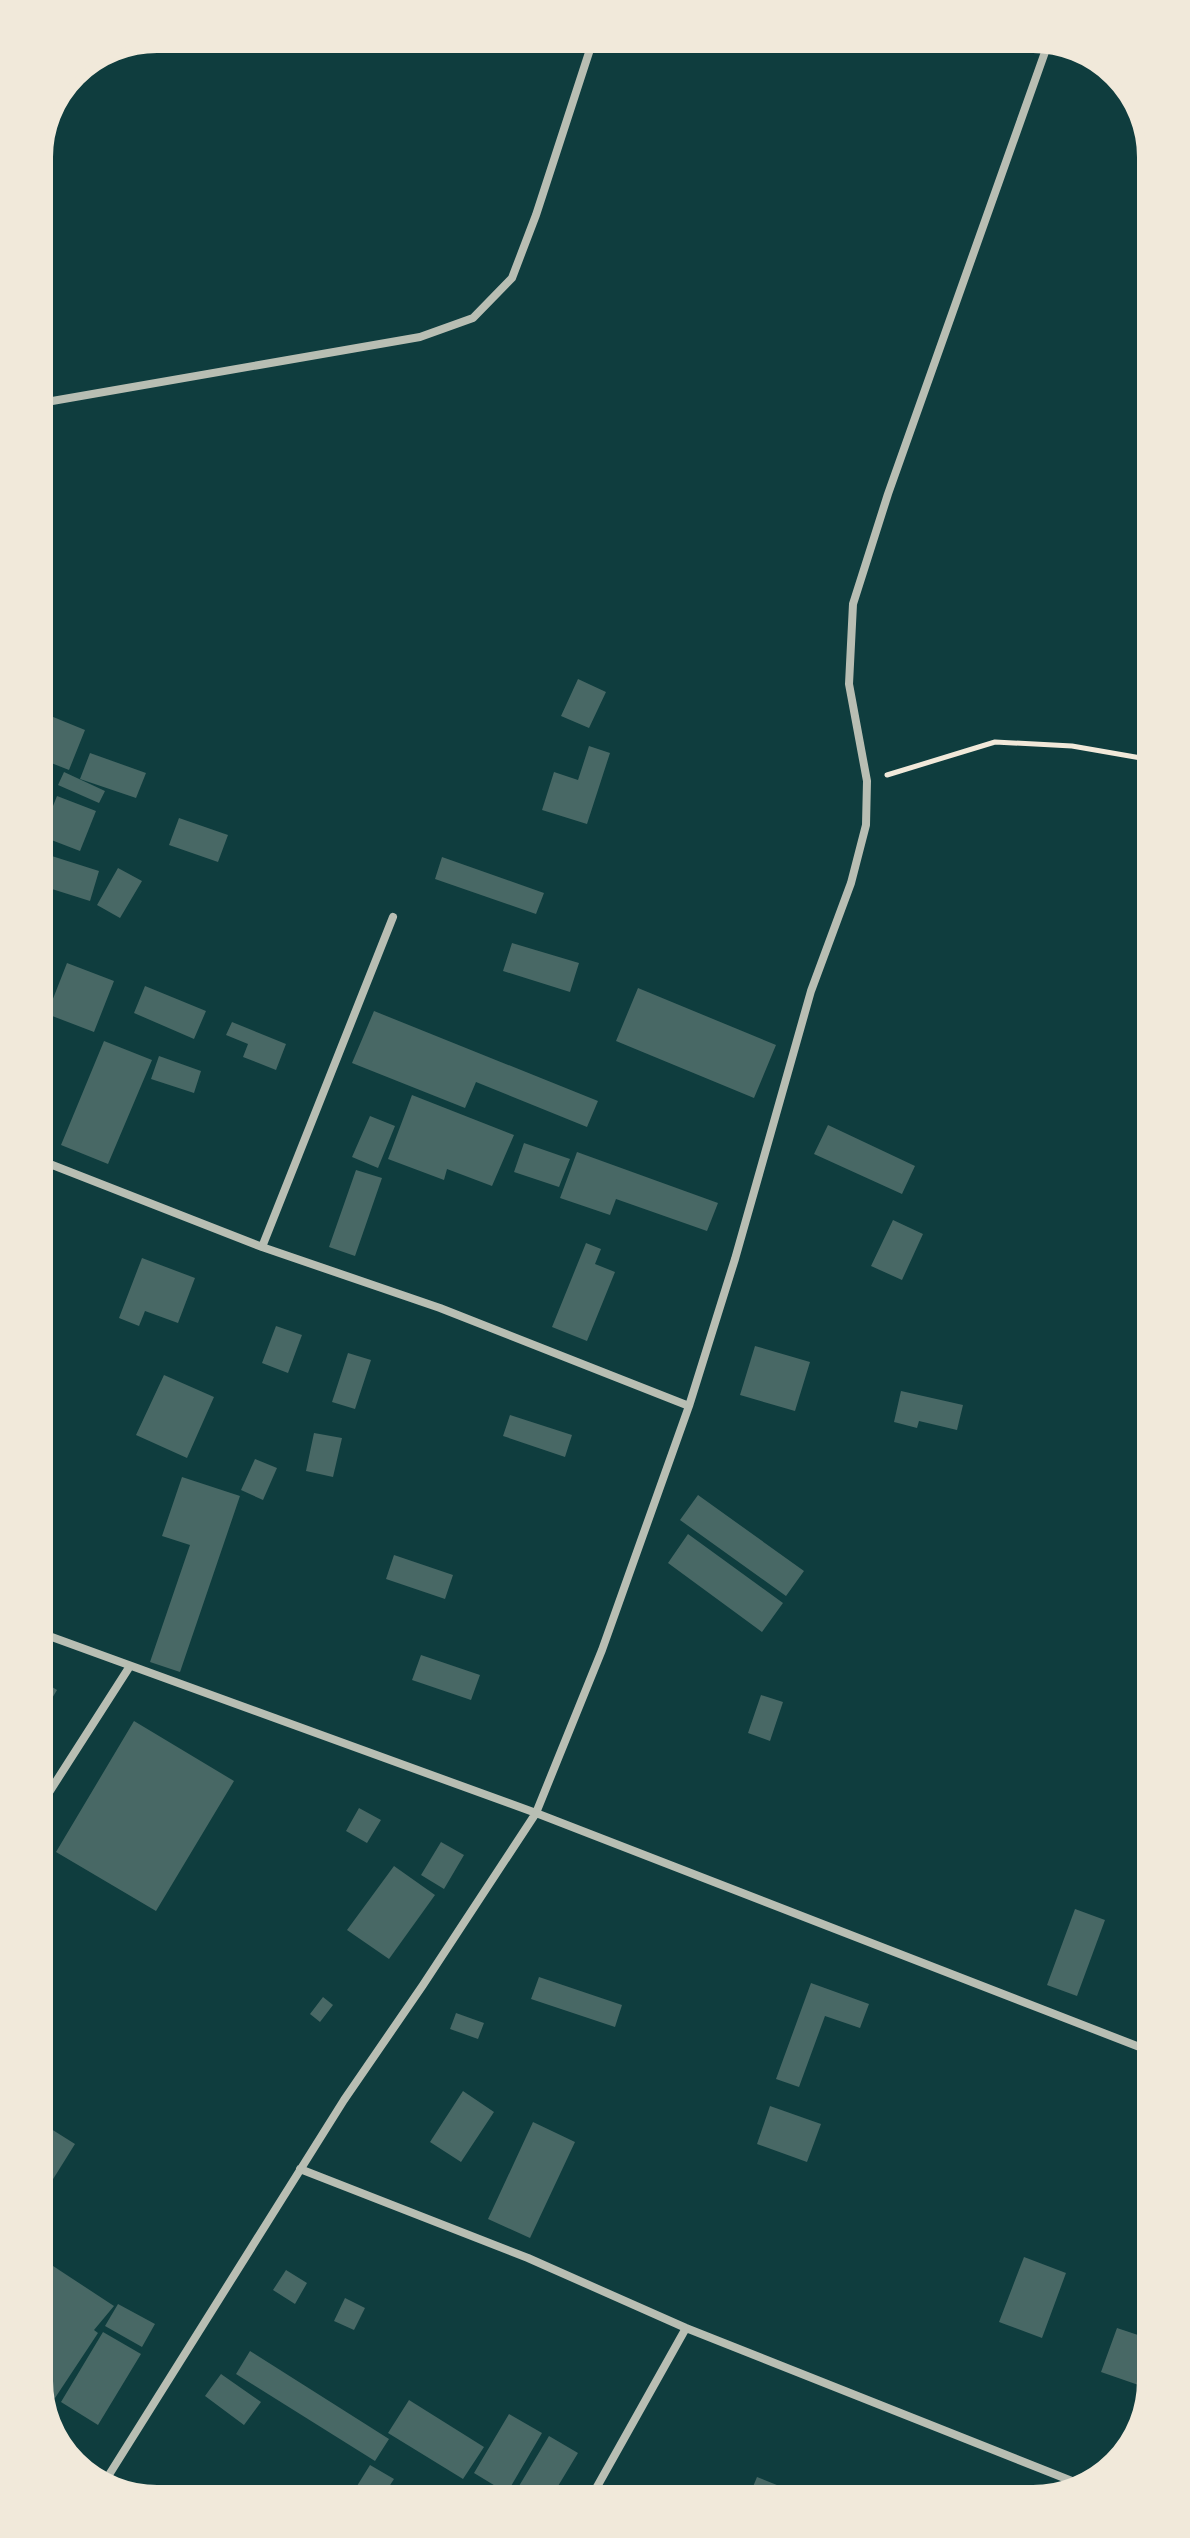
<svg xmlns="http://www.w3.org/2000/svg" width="1190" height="2538" viewBox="0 0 1190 2538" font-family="Figtree,sans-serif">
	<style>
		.building { fill: #486865 }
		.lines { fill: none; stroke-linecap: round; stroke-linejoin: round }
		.path { stroke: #f1e9da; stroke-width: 5 }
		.minor { stroke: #b8beb3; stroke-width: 8 }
		.rim { fill: none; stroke: #f1e9da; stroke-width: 10 }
	</style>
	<rect width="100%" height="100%" fill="#0f3d3e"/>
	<path class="building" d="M578,679l28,13 -17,36 -28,-12z
		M41,712l44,18 -16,40 -33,-13v-33z
		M589,746l21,7 -23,71 -45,-14 12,-38 24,8z
		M90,753l56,20 -10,25 -56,-19z
		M64,772l41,19 -6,12 -41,-18z
		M57,796l39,15 -16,40 -39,-15z
		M179,818l49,17 -10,27 -49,-17z
		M36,851l63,20 -9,30 -54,-17z
		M442,857l102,36 -8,21 -101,-35z
		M118,868l24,13 -22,37 -23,-13z
		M512,943l67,20 -9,29 -67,-21z
		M67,963l47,18 -20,51 -47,-18z
		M145,986l61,25 -12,28 -60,-26z
		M638,988l138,57 -22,53 -138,-57z
		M374,1011l224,90 -11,26 -111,-45 -11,26 -113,-45z
		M232,1022l54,22 -10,26 -33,-13 5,-13 -22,-9z
		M104,1041l48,19 -44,104 -47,-19z
		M159,1056l42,15 -7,22 -43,-14z
		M412,1095l102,40 -22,51 -45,-17 -3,11 -56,-21z
		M370,1116l25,10 -17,42 -26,-11z
		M828,1125l87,41 -13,28 -88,-40z
		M524,1143l46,16 -11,28 -45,-15z
		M577,1152l141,51 -11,28 -91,-32 -6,16 -50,-17z
		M356,1170l26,8 -27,78 -26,-9z
		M893,1220l30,14 -21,46 -31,-14z
		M586,1243l15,6 -6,15 20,8 -28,69 -35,-14z
		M142,1258l53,20 -17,45 -33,-12 -6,15 -20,-8z
		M276,1326l26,9 -14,38 -26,-10z
		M755,1346l55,16 -15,49 -55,-16z
		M348,1353l23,7 -16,49 -23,-7z
		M164,1375l50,22 -27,61 -51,-23z
		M901,1391l62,14 -6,25 -38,-9 -2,7 -23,-6z
		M510,1415l62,20 -7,22 -62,-21z
		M314,1433l28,5 -9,39 -27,-6z
		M255,1459l22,9 -14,32 -22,-10z
		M182,1477l58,19 -60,176 -30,-10 40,-117 -28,-9z
		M698,1495l106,76 -18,25 -106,-76z
		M688,1534l95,69 -21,29 -94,-69z
		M394,1555l59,20 -8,24 -59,-20z
		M421,1655l59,20 -9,25 -59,-20z
		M39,1679l18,11 -18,30z
		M761,1695l22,7 -13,39 -22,-8z
		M134,1721l100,60 -78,130 -100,-59z
		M359,1808l22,12 -14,23 -21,-12z
		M441,1842l23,13 -20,34 -23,-14z
		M394,1866l41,29 -46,64 -42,-29z
		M1075,1909l30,11 -28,76 -30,-11z
		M539,1977l83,28 -7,22 -84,-28z
		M811,1983l58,21 -9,24 -35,-12 -26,71 -23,-8z
		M323,1997l10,8 -13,17 -10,-8z
		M456,2013l28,10 -6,16 -28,-10z
		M463,2091l31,21 -33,50 -31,-20z
		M770,2106l51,18 -14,38 -50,-18z
		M40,2122l35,22 -35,56z
		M533,2122l42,20 -45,96 -42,-19z
		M1024,2257l42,16 -24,65 -43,-16z
		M50,2264l64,42 -20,24 4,3 -43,65 -14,-9 -1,-111z
		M286,2270l21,13 -12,21 -22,-14z
		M345,2298l20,10 -11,22 -20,-9z
		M118,2304l37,20 -13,23 -37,-21z
		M1117,2328l39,13v32l-6,16 -49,-17z
		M103,2332l38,22 -43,71 -37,-23z
		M250,2351l139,88 -14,22 -139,-87z
		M221,2374l40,28 -17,23 -39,-29z
		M409,2400l75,47 -21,32 -75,-46z
		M509,2414l33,19 -35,60 -33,-20z
		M549,2436l29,17 -29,48h-39z
		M370,2465l24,14 -15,23h-32z
		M757,2477l47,19 -2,3 -70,1 5,-11 13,5z"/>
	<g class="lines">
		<path class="path" d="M887,775l108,-33 77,4 69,12 10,-2"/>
		<path class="minor" d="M35,404l385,-67 53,-19 39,-40 24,-63 59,-181
			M37,1159l225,88 178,61 249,98
			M262,1247l131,-330
			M38,1632l498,181 619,240
			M39,1808l91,-142
			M300,2169l228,89 158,70 401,159
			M102,2486l242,-386 79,-115 113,-172 66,-163 87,-244 46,-147 76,-268 40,-108 15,-58 1,-44 -18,-97 4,-80 35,-110 162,-456
			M589,2501l97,-173"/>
	</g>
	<path d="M0 0H1190V2538H0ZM157 48H1033A109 109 0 0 1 1142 157V2381A109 109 0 0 1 1033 2490H157A109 109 0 0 1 48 2381V157A109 109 0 0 1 157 48Z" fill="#f1e9da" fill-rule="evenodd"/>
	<path class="rim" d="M157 48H1033A109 109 0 0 1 1142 157V2381A109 109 0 0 1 1033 2490H157A109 109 0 0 1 48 2381V157A109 109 0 0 1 157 48Z"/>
</svg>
